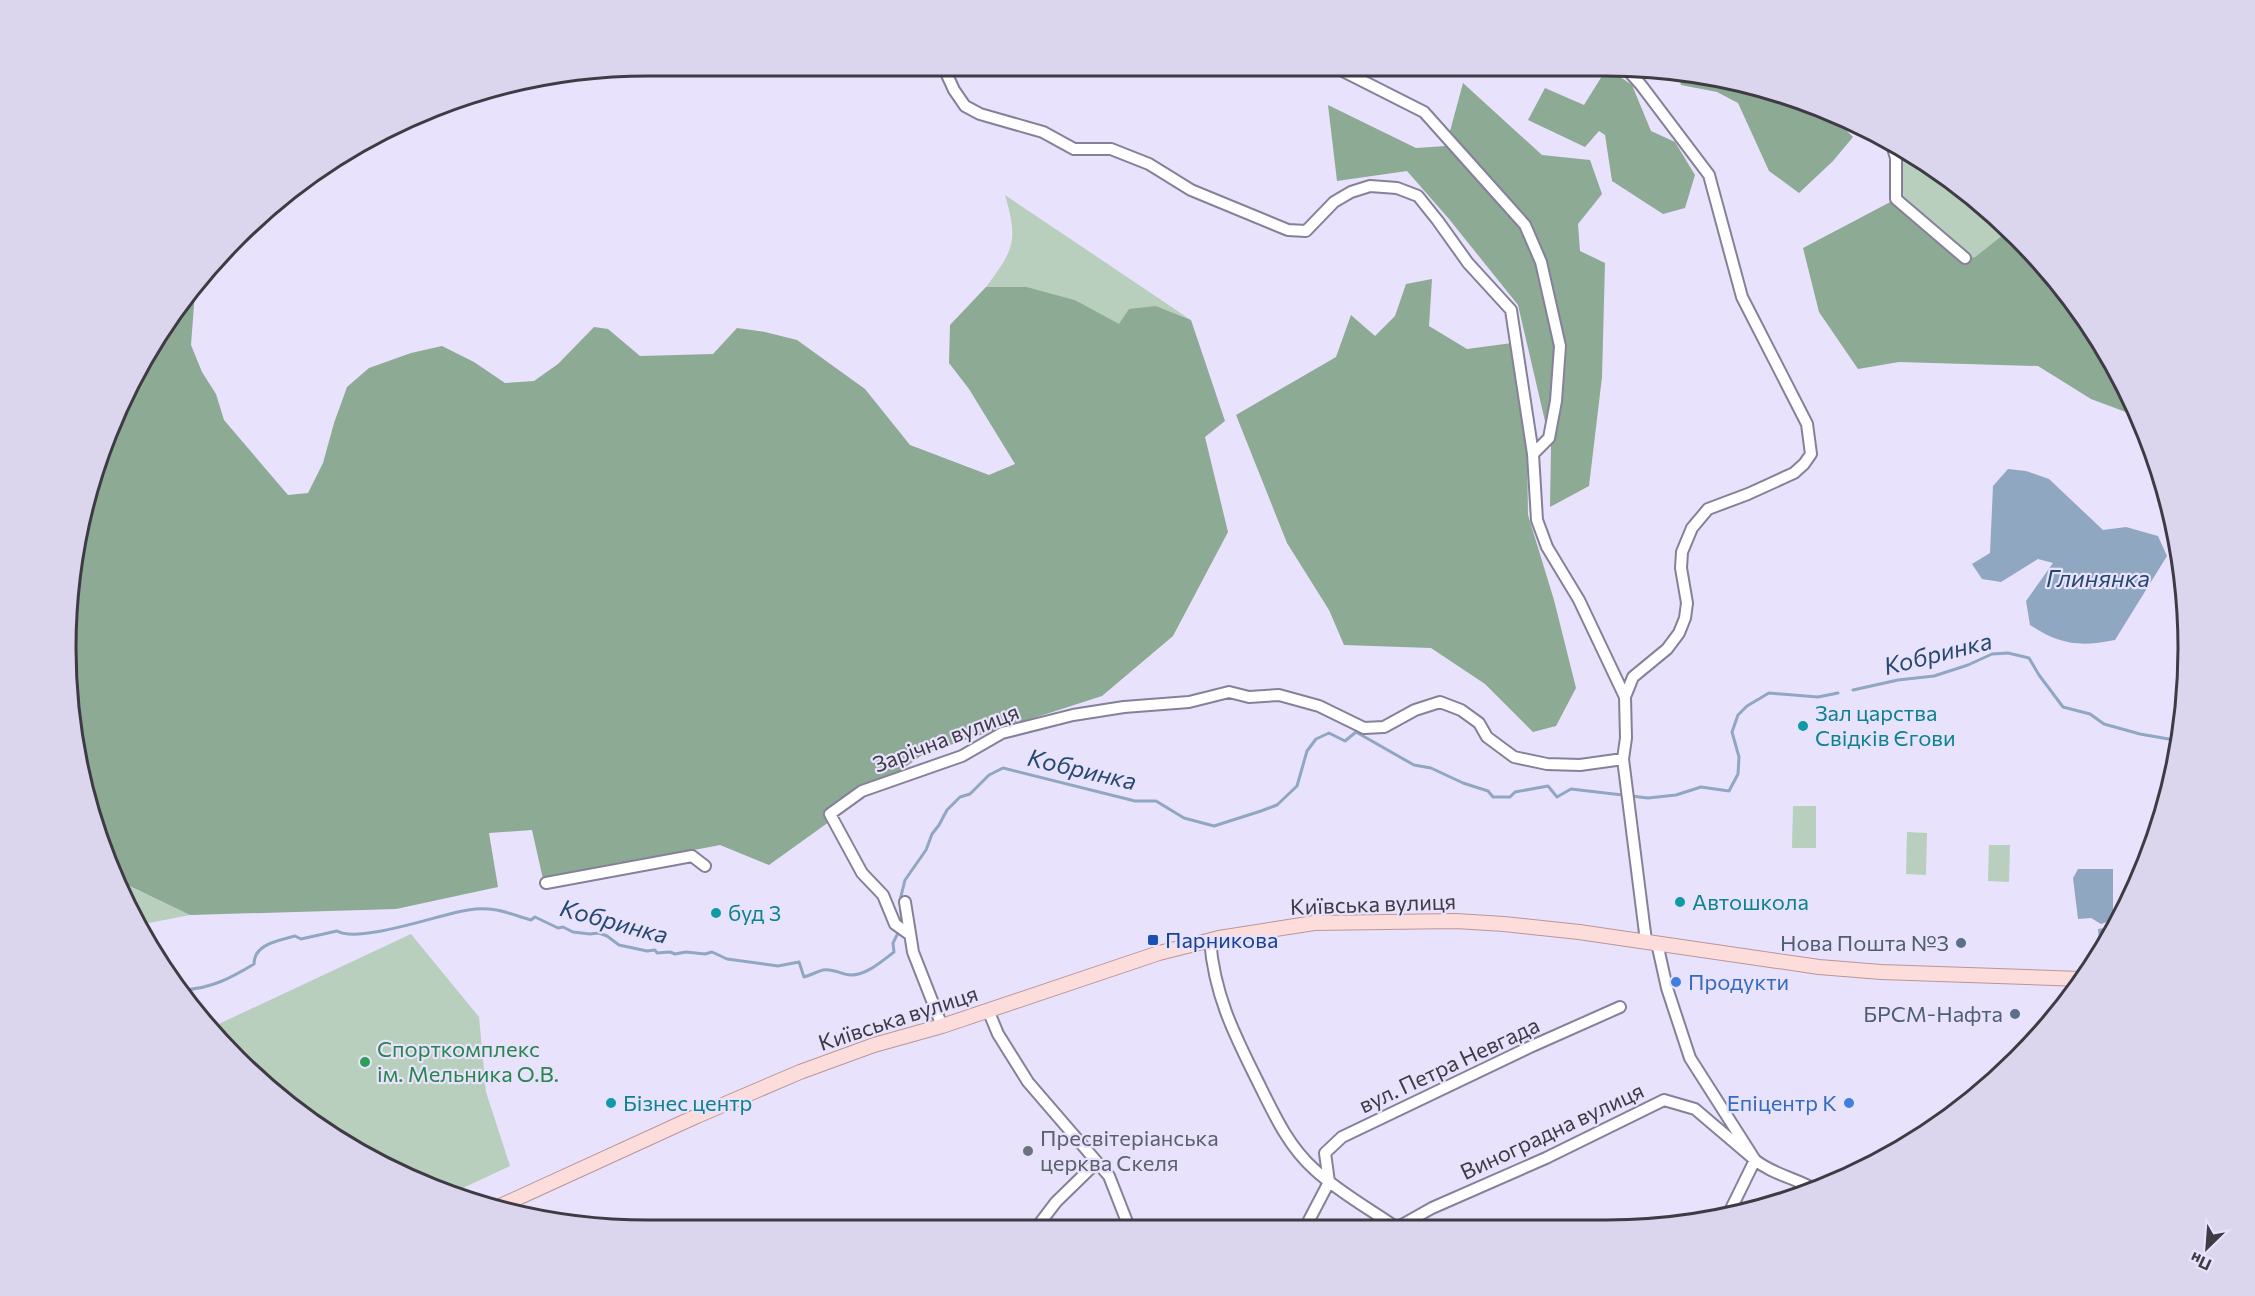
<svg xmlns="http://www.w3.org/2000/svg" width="2255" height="1296" viewBox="0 0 2255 1296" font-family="Commissioner,sans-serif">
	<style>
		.green { fill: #b8cfbd }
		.forest { fill: #8caa94 }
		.water { fill: #90a7c2 }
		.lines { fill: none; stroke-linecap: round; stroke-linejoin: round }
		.stream { stroke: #90a7c2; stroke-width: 3 }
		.minor-casing { stroke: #868098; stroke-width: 14 }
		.major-casing { stroke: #b99698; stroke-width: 16 }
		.minor { stroke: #fff; stroke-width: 10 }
		.major { stroke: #fddddc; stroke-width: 14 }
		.culture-dot { fill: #0f9aa8; stroke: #e9e2fd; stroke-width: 2 }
		.transit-dot { fill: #1a4fb4; stroke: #e9e2fd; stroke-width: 2 }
		.service-dot { fill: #5c6f8a; stroke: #e9e2fd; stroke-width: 2 }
		.shop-dot { fill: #3f7fe0; stroke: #e9e2fd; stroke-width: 2 }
		.leisure-dot { fill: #2e9e5b; stroke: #e9e2fd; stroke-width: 2 }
		.worship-dot { fill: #6b7280; stroke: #e9e2fd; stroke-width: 2 }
		.labels { text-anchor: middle; stroke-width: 4.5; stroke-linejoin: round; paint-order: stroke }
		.culture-label { font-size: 22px; fill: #0d838f; stroke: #e9e2fd; text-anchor: start }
		.street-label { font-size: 22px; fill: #3e3b45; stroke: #e9e2fd }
		.transit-label { font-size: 22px; fill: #164399; stroke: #e9e2fd; text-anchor: start }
		.service-label { font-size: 22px; fill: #4e5e75; stroke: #e9e2fd; text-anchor: end }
		.shop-label { font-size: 22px; fill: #366cbe; stroke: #e9e2fd; text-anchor: start }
		.leisure-label { font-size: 22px; fill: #27864d; stroke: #e9e2fd; text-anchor: start }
		.worship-label { font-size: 22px; fill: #5b616d; stroke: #e9e2fd; text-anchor: start }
		.water-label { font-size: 24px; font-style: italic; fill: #264a6f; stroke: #e9e2fd }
		.rim { fill: none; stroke: #3e3b45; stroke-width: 3 }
	</style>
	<rect width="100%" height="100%" fill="#e9e2fd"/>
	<path class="green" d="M1891,141l100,70 18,19 -34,27 -10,1 -69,-59z
		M1005,195l186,125 -35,-14 -37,19 -44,-25 -48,-13h-41c29,-39 32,-46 19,-92z
		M1793,806h23v42h-24z
		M1907,832l20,1 -1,42 -20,-1z
		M1989,845h21l-1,37 -21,-1z
		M118,881l72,34 -46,9z
		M411,934l68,83 7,75 24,74 -60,28 -93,-42 -149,-123z"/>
	<path class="forest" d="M1607,68l25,17 19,46 24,11 20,33 -10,33 -22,6 -51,-33 -7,-46 -6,-4 -14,16 -57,-27 17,-32 39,17z
		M1678,74l116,23 35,16 24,24 -20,24 -34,32 -30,-22 -31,-68 -21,-11 -36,-7z
		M1463,83l79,72 48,5 12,34 -24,30 2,27 25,12 -3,114 -13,109 -39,21 1,-60 -33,-142 -69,-86 -42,-48 -70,10 -9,-76 88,43 30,-2z
		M1896,199l69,59 10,-1 34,-27 60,64 60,97 10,26 -48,-18 -53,-33 -139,-4 -41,7 -39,-57 -16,-64z
		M1432,279l-3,47 38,23 45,-6 15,104 1,68 26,85 22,88 -20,38 -23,6 -48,-48 -54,-36 -87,-3 -15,-35 -42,-67 -51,-128 100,-58 15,-42 24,21 20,-20 11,-32z
		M986,287h41l48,13 44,24 10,-15 27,-3 35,14 34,101 -20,16 23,95 -55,104 -71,60 -177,57 -156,112 -49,-20 -177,34 -11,-49 -43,3 9,54 -102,22 -206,6 -71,-34 -1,2 -8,-13 -43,-184 19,-189 78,-173 31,-32 -4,53 11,27 14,22 8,26 64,75 20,-2 15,-30 11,-40 13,-36 22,-19 42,-15 31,-7 32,16 31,21 29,-2 24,-17 36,-37 14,2 32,27 73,-2 24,-26 28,4 32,8 68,49 45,56 79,30 26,-11 -46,-75 -20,-26 1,-38z"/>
	<path class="water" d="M2008,469l18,2 23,8 54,51 23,-3 32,9 9,20 -52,84c-35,7 -55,5 -85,-15l-4,-24 27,-38 -15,-4 -37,23 -19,-3 -10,-15 18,-11 3,-67z
		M2078,869h35v51l-12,4 -10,-6 -13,1 -5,-41z
		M2110,927l1,11 -11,16 -2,-25z"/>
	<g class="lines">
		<path class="stream" d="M1853,690l45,-10 36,-4 34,-11 24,-11 16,-1 21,5 10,17 24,32 27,7 14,10 36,10 40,7
			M902,924l-2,-24 5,-20 21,-30 6,-16 7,-9 8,-15 13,-13 10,-3 19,-19 14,-7 132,33h21l28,17 30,8 47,-15 16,-6 20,-19 10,-35 9,-12 13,-6 16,8 11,-9 58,33 17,3 32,15 25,8 5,6h17l5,-5 33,-6 9,11 14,-8 77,9 28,-3 25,-8 28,4 9,-17 1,-17 -7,-25 6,-17 9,-9 22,-13 49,4 20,-4
			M184,990c28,-2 47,-12 70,-26 0,-20 24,-23 41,-28l6,3 36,-8c22,13 103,-17 131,-21 27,-4 39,3 63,10l4,-3 23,11 5,-1 10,5 17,2 9,-1 8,3 12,9 28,6 8,-1 2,3 13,-1 5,2 11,-2 19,2 7,-2 15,7 51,7 21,-4 5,15c7,-2 12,-5 19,-7 10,-2 19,5 28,5 16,0 31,-14 43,-23l-1,-9 6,-12"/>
		<g class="minor-casing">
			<path id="minor" d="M943,66l11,24 11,16 15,8 63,18 31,17h37l38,15 42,26 97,40 18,1 28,-29 17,-10 19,-6 27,2 21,8 20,25 30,42 43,47 22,144
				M1335,67l89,45 101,113 16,37 19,84 -4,55 -7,37 -16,16 4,66 10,27 32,53 46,97 1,41 -3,21 23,182
				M1891,141l5,17v41l69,59
				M1625,697l8,-20 34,-28 12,-16 6,-15 2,-15 -6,-35 1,-16 10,-24 16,-19 40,-15 46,-21 10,-9 7,-10 -4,-30 -65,-127 -33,-122 -68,-90 -16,-18
				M546,883l146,-27 13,10
				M905,902l8,50 29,74
				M909,934l-14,-10 -12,-29 -21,-22 -32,-59 32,-23 100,-35 40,-23 71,-18 51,-8 65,-5 40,-10 20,5 30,-2 40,11 45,22 20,-1 31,-17 25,-8 21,8 18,13 8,14 27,20 33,7 33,1 43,-6
				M1210,940c4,53 23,92 46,138 17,34 31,67 59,92 24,22 53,38 79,56
				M1657,943l10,45 23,70 65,102c17,14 40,18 59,29
				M988,1010l10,24 30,48 81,94 20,51
				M1306,1226l23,-44 -4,-29 17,-16 188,-90 90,-40
				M1400,1226l32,-18 114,-50 118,-58 31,9 60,51 -27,55
				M1037,1227l19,-25 40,-39"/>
		</g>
		<g class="major-casing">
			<path id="major" d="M498,1207l199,-91 103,-44 74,-27 68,-19 217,-73 60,-15 95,-15 142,-2 48,3 75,8 240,35 62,5 200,7"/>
		</g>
		<use href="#minor" class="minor"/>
		<use href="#major" class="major"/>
	</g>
	<g class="culture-dot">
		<circle cx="1803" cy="726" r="6"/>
		<circle cx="1680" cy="902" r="6"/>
		<circle cx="716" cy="913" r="6"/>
		<circle cx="611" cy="1103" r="6"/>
	</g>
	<rect class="transit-dot" x="1147" y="934" width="12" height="12" rx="3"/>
	<g class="service-dot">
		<circle cx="1961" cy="943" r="6"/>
		<circle cx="2015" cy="1014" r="6"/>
	</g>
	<g class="shop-dot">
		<circle cx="1676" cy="982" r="6"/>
		<circle cx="1849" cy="1103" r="6"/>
	</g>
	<circle class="leisure-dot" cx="365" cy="1062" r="6"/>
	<circle class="worship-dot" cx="1028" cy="1151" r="6"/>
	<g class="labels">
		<g class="culture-label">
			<text x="1815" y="721">Зал царства<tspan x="1815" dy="25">Свідків Єгови</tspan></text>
			<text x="1692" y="910">Автошкола</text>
			<text x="728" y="921">буд 3</text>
			<text x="623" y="1111">Бізнес центр</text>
		</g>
		<g class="street-label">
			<text transform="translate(946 738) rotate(-21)" y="8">Зарічна вулиця</text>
			<text transform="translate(1373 904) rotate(-2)" y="8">Київська вулиця</text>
			<text transform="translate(898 1018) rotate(-18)" y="8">Київська вулиця</text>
			<text transform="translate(1449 1065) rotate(-25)" y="8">вул. Петра Невгада</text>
			<text transform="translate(1552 1131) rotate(-25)" y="8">Виноградна вулиця</text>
		</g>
		<g class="transit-label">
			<text x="1165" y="948">Парникова</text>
		</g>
		<g class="service-label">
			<text x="1949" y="951">Нова Пошта №3</text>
			<text x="2003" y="1022">БРСМ-Нафта</text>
		</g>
		<g class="shop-label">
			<text x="1688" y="990">Продукти</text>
			<text x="1837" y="1111" text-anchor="end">Епіцентр К</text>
		</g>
		<g class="leisure-label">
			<text x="377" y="1057">Спорткомплекс<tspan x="377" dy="25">ім. Мельника О.В.</tspan></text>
		</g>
		<g class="worship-label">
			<text x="1040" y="1146">Пресвітеріанська<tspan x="1040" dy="25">церква Скеля</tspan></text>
		</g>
		<g class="water-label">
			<text x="2098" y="587">Глинянка</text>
			<text transform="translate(1938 654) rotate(-14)" y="8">Кобринка</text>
			<text transform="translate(1082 770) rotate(13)" y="8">Кобринка</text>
			<text transform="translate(614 922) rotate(15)" y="8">Кобринка</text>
		</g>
	</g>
	<path d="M0 0H2255V1296H0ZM648 76H1606A572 572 0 0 1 2178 648V648A572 572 0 0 1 1606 1220H648A572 572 0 0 1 76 648V648A572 572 0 0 1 648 76Z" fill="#dbd5ee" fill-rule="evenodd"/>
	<path class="rim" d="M648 76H1606A572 572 0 0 1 2178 648V648A572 572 0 0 1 1606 1220H648A572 572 0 0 1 76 648V648A572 572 0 0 1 648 76Z"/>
	<g transform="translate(2207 1248) rotate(205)" stroke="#e9e2fd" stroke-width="4.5" paint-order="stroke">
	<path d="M0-4.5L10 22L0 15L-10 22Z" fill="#3e3b45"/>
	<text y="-9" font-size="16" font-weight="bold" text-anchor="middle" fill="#3e3b45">Пн</text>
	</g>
</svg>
